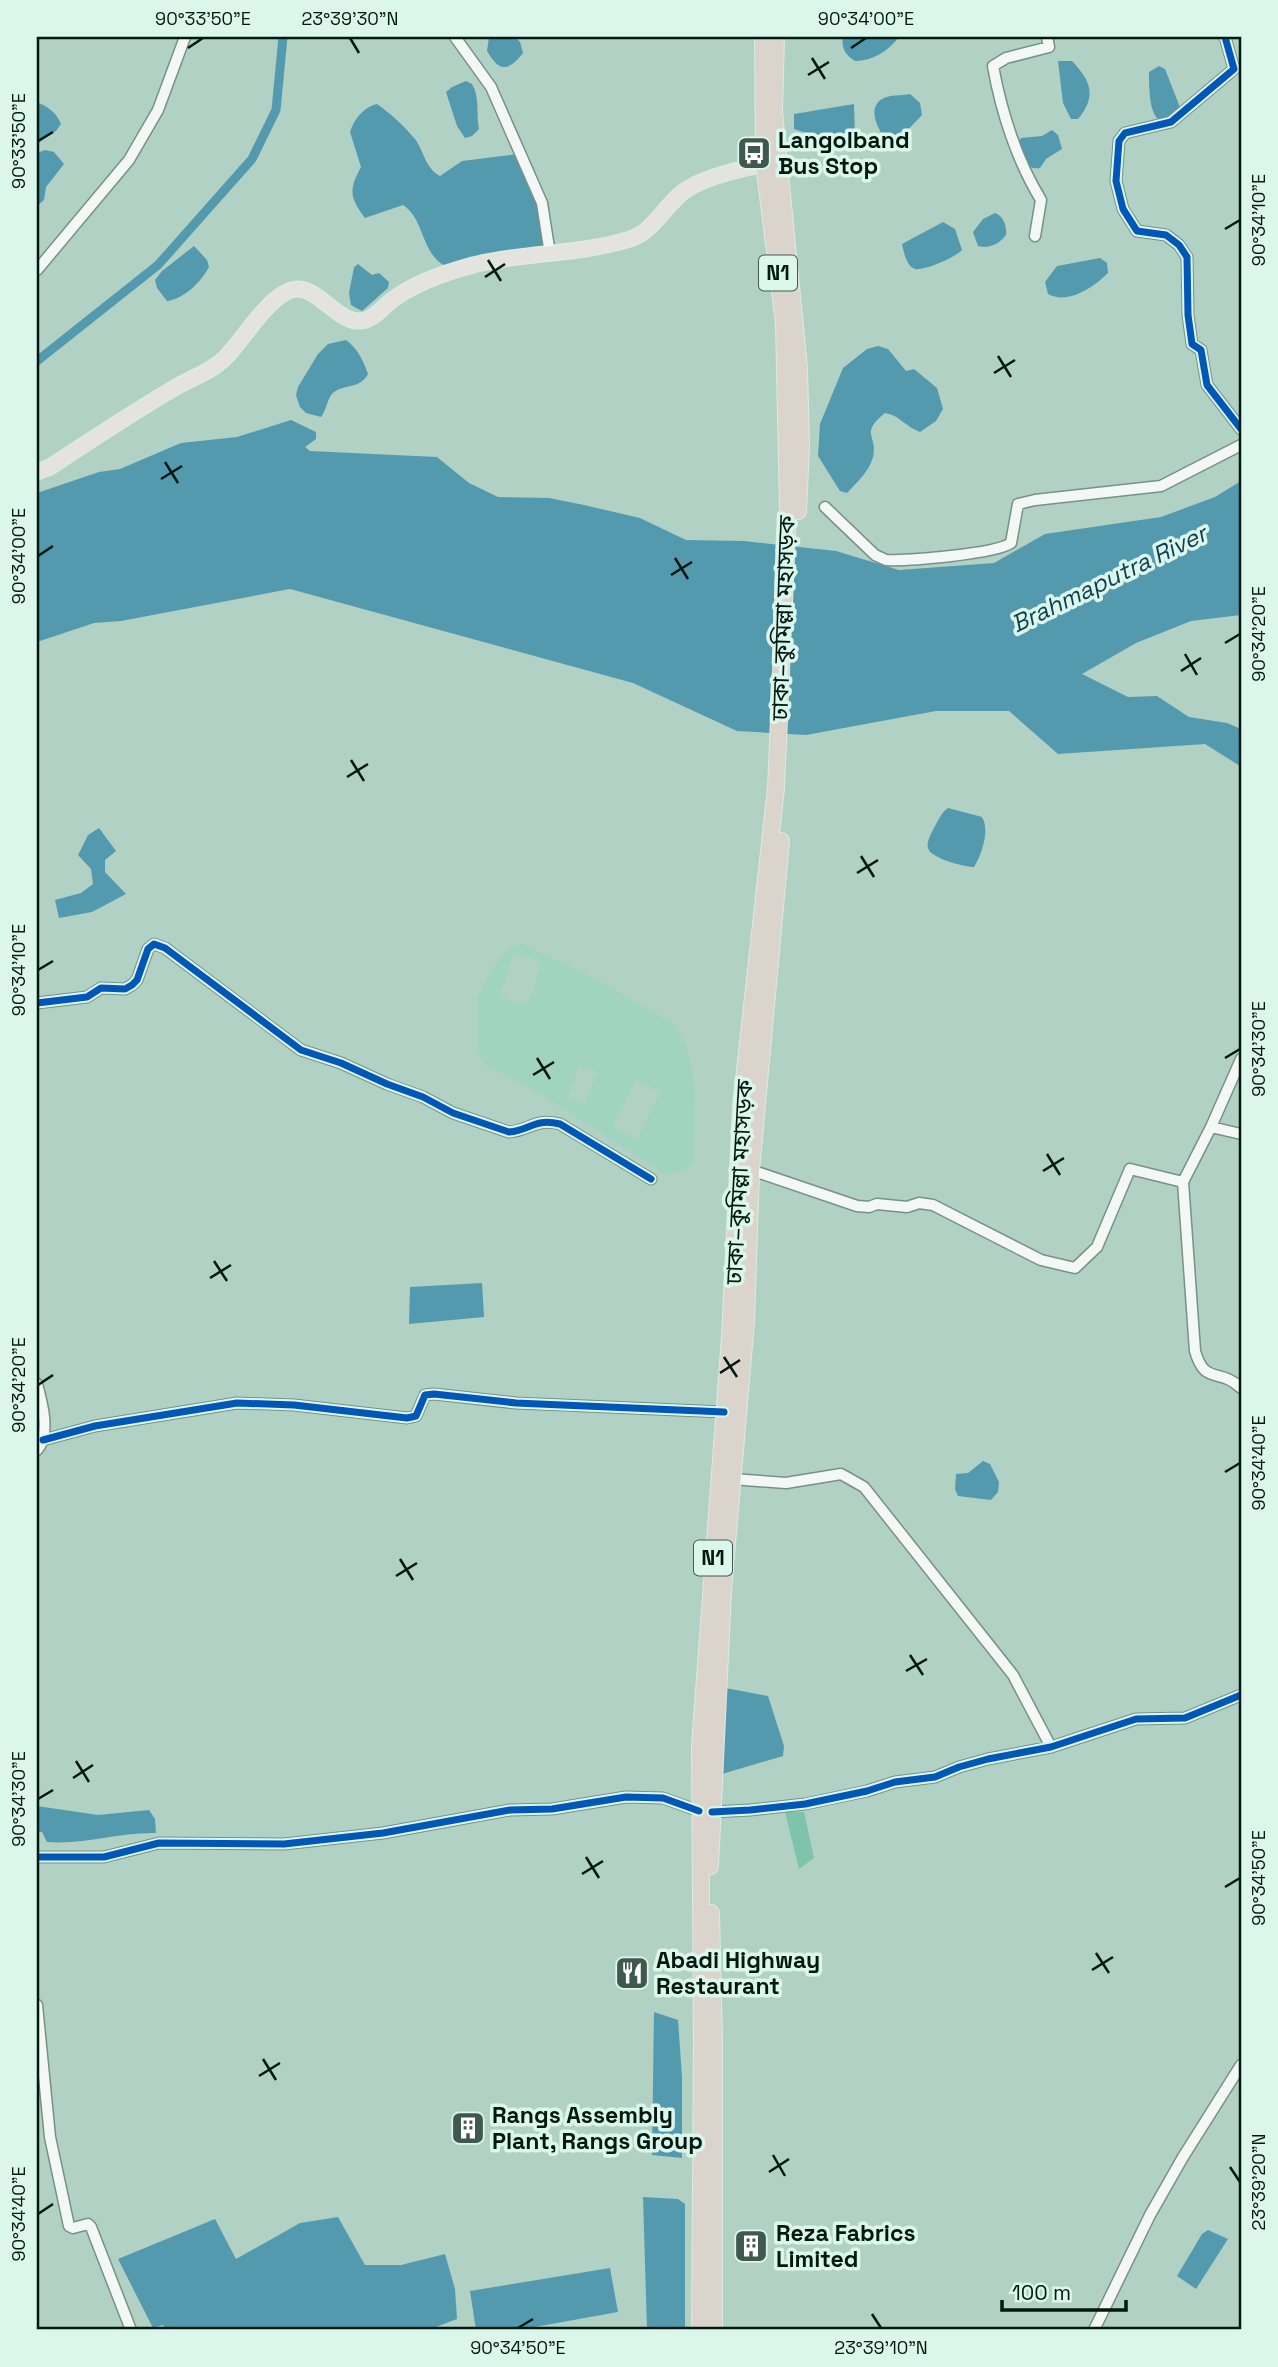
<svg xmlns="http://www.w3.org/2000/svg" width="1278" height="2367" viewBox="0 0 1278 2367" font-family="'Space Grotesk','Noto Sans Bengali',sans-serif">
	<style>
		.built { fill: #a0d4c1; fill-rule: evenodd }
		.green { fill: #7fc3ac }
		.water { fill: #549aae }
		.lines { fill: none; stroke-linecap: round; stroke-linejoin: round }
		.canal { stroke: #549aae; stroke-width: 9 }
		.minor-casing { stroke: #789188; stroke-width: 13 }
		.major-casing { stroke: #dceae4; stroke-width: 17 }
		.highway-casing { stroke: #dceae4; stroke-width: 18 }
		.minor { stroke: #f3f8f6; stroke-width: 10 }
		.major { stroke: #e5e3dd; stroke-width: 14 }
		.highway { stroke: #dbd4cc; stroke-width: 16 }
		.cycleway-casing { stroke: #dbf7ec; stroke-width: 11 }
		.cycleway { stroke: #0057b8; stroke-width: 7 }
		.ticks { fill: none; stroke: #021811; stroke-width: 2.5 }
		.labels { text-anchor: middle; stroke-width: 7; stroke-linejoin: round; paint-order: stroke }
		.shield { fill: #dbf7ec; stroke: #435b53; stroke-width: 2 }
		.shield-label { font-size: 21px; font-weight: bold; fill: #021811 }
		.poi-label { font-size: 23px; font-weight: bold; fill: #021811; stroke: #dbf7ec; text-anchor: start }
		.street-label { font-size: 23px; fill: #021811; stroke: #dbf7ec }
		.water-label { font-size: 24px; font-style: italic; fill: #0d3e51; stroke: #dbf7ec }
		.neatline { fill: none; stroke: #021811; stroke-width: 2.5 }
		.ticks-label { font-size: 18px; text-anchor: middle; fill: #021811 }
	</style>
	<rect width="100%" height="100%" fill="#b1d1c4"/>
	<path class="built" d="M521,943l77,37 76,44 11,18 6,21 4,27 -1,70 -9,10 -20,4 -130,-83 -50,-26 -8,-17v-49l13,-28 15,-19zM514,953l28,9 -15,44 -27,-10zM579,1065l18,6 -12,32 -17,-6zM636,1080l25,12 -24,47 -24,-12z"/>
	<path class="green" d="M785,1812h19l10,46 -15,11z"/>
	<path class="water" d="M489,37h26l5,5 3,11c-15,19 -24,19 -36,-2z
		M843,37h56c-11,14 -26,24 -44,24 -10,-6 -14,-14 -12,-24z
		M1058,61h14c19,20 25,35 6,58h-7l-8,-16z
		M1159,66l6,3 16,41c-32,33 -32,-18 -32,-38z
		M466,81l6,3c8,13 4,30 7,45l-7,7 -7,2 -8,-12 -11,-34 6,-5z
		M910,94l10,9 2,12 -17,18 -18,8c-8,-10 -21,-32 -5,-42 8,-5 19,-3 28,-5z
		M37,102c11,5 19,10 24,22l-5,7 -19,13z
		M377,104c13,9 27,22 38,35 9,12 10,29 25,37l22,-15 55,-7 20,48 8,44 -2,3 -97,17c-25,-11 -21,-47 -43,-61l-38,13c-16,-21 -16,-29 -4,-51l-11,-35c4,-13 14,-25 27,-28z
		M854,104l1,36 -39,4 -10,-11 -12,-4v-15z
		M1052,130l6,5 4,14 -16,10 -6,9c-15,3 -18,-13 -22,-24l3,-6 21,-2z
		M45,150l9,2 10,12 -18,23 -2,13 -7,6v-53z
		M995,213c9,3 12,14 11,22 -7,9 -17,14 -28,11l-5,-14 10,-13z
		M943,222l12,7 7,21c-6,7 -38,21 -47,19 -9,-3 -11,-17 -13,-25z
		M194,246l13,14 2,7c-8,15 -25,32 -42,34l-10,-13 -2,-8 7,-9z
		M1100,258l7,5 1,10c-14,14 -40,32 -60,21l-3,-12 12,-16z
		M358,264l14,11 7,-2 10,9 -1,6 -26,23 -11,-6 -2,-12 5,-26z
		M346,340c12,9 17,20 22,34 -8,15 -23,10 -34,18 -7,5 -7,18 -13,25l-15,-4 -6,-6 -4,-12 2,-8 20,-33 10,-10z
		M878,346l10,3 18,22 8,-2 23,19 6,21 -7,12 -16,11c-14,-5 -21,-17 -35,-19 -26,21 -7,22 -12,44 -4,15 -16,25 -26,36l-7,-2 -22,-35 2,-32 23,-56 24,-19z
		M291,420l25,12v7l-11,8 5,4 127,6 32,26 29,14 51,1 35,7 56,13 46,22 58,1 92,10 63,19 95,-7 51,-29 116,-17 54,-20 26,-16v134l-50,6 -55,22 -54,31 46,23 29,-1 32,21 38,6 14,6v43l-1,-6 -35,-22 -147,10 -49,-43h-73l-130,24 -69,-4 -104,-48 -343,-94 -169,32 -27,2 -57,19v-149l62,-21 21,-3 61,-26 56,-6z
		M948,808l34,9c8,13 0,37 -8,50 -10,0 -44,-9 -46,-19 -2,-6 4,-16 7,-22 4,-7 7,-14 13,-18z
		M99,828l17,23 -11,9v12l21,22 -34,18 -33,6 -4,-18 26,-7 12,-9 -2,-15 -13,-14 10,-20z
		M482,1283l2,34 -75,7 1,-37z
		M983,1461l7,3 9,18 -1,10 -7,8 -33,-4 -3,-7 1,-15 12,-1z
		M720,1687l48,9 16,50 -1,10 -61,18z
		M37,1806l61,9 51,-5 6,9 1,14c-38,-1 -71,12 -109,9l-5,-10h-5z
		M654,2012l24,8 4,57v81l-30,-3z
		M643,2197l35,2 7,5v126l-38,-1z
		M338,2217l27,48h36l44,-11 10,35 2,30 -29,11h-263l-2,-5 -10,3 -35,-69 97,-40 21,40 64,-36z
		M1208,2230l20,9 -32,50 -19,-13 25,-42z
		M610,2268l8,44 -100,18h-42l-6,-39z"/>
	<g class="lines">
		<path class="canal" d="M37,361l121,-96 94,-106 24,-49 7,-73"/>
		<g class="minor-casing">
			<path id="minor" d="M455,37l36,50 51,116 8,51
				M1225,37l9,32 -63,53 -46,11 -6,8 -3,40 7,28 14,22 29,4 13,10 8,12 1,58 4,29 9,6 6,35 34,44
				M1035,236l6,-36c-24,-39 -40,-89 -48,-134l13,-8 43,-11 -2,-10
				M37,270l92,-110 29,-50 27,-73
				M825,507l50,48 11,5c22,1 109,-6 125,-17l7,-39 17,-4 126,-14 80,-41
				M37,1003l50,-6 14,-9 24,1 7,-4 5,-5 11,-31 6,-5 11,4 136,102 40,13 46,21 36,13 30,16 56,19c22,-2 25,-14 51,-8l91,55
				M1241,1059l-30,68 -28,55 12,169c10,35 24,16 46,37
				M1211,1127l30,7
				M751,1170l106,36 12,1 8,-3 30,3 12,-4 14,2 108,55 34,8 22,-21 33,-78 53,13
				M37,1384c5,18 14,51 0,66
				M43,1440l52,-14 142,-23 57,2 113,13 9,-2 9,-21 9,-1 82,9 208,9
				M732,1479l54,4 55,-9 23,13 149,188 38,72
				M712,1812l38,-2 55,-6 62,-13 28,-9 40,-5 24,-10 29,-8 63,-12 85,-28 49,-1 56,-23
				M37,1857h67l55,-14 125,1 99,-11 127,-23 42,-1 74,-12 37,1 36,13
				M37,2005l13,132 19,89 4,2 15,-4 3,3 40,103
				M1094,2330l56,-115 33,-58 58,-92"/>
		</g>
		<g class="major-casing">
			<path id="major" d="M37,472l13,-5c40,-26 80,-53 121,-77 17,-11 39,-17 54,-32 19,-19 41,-59 66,-68 26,-9 48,39 75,30 12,-4 19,-16 29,-22 22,-16 52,-26 78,-33 51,-13 106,-10 157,-26 26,-8 36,-38 59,-51 20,-12 52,-19 75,-24"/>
		</g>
		<g class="highway-casing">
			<path id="highway" d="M776,37l-2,75 25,256 2,79 -3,64
				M710,1866l13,-275 23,-270 5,-151 30,-329
				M711,1913l3,128v289
				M700,2330l2,-287 -2,-297 30,-409 11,-230 35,-319 12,-278 -4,-187 -20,-159 -1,-127"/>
		</g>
		<use href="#minor" class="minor"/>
		<use href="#major" class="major"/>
		<use href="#highway" class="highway"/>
		<g class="cycleway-casing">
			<path id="cycleway" d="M1225,37l9,32 -63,53 -46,11 -6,8 -3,40 7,28 14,22 29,4 13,10 8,12 1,58 4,29 9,6 6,35 34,44
				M37,1003l50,-6 14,-9 24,1 7,-4 5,-5 11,-31 6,-5 11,4 136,102 40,13 46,21 36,13 30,16 56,19c22,-2 25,-14 51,-8l91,55
				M43,1440l52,-14 142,-23 57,2 113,13 9,-2 9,-21 9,-1 82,9 208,9
				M712,1812l38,-2 55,-6 62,-13 28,-9 40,-5 24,-10 29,-8 63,-12 85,-28 49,-1 56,-23
				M37,1857h67l55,-14 125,1 99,-11 127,-23 42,-1 74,-12 37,1 36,13"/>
		</g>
		<use href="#cycleway" class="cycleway"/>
	</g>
	<path class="ticks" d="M350,38l9,15M188,48l15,-10M851,48l15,-10M812,58l13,21M808,75l21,-13M38,141l15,-9M1225,229l15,-9M488,260l13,21M485,277l20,-13M998,356l13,21M994,373l21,-13M165,462l13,21M161,479l21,-13M38,556l15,-10M675,558l13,21M671,575l21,-13M1225,643l15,-9M1185,654l12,21M1181,671l20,-13M351,760l13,21M347,777l21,-13M861,856l13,21M857,873l21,-13M38,970l15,-9M537,1058l13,21M1225,1058l15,-9M533,1075l21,-13M1047,1154l13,21M1043,1171l21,-13M214,1261l13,20M210,1278l21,-13M724,1357l13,20M720,1373l20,-13M38,1385l15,-10M1225,1472l15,-9M400,1559l13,21M396,1576l21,-13M910,1655l13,20M906,1671l21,-12M76,1761l13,21M73,1778l20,-13M38,1799l15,-9M586,1857l13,21M582,1874l21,-13M1225,1887l15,-9M1096,1953l13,20M1092,1970l21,-13M263,2059l13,21M259,2076l21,-13M773,2155l12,21M1230,2167l10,15M769,2172l20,-13M38,2214l15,-10M872,2314l9,14M518,2328l15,-9"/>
	<defs>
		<g id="bus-square" transform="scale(1.75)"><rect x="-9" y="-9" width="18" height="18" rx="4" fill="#3f5950" stroke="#dbf7ec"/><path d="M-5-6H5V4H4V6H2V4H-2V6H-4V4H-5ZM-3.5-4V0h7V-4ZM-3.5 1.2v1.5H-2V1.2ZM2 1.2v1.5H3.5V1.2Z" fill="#fff"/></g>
		<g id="restaurant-square" transform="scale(1.75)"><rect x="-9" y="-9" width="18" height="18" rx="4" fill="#3f5950" stroke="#dbf7ec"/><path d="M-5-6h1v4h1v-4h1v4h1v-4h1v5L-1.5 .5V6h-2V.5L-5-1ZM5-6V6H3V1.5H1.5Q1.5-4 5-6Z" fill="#fff"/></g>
		<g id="building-square" transform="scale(1.75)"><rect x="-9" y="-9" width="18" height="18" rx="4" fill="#3f5950" stroke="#dbf7ec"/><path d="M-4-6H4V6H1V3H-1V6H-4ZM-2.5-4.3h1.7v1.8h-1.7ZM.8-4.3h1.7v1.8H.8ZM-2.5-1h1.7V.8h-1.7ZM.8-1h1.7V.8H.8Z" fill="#fff"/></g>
	</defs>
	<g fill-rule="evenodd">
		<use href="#bus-square" x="754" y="153"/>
		<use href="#restaurant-square" x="632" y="1973"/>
		<use href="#building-square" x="468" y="2128"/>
		<use href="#building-square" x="751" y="2246"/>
	</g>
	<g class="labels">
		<g class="shield">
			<rect x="759" y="255.5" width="38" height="35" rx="5"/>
			<rect x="694" y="1540.5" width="38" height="35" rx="5"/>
		</g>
		<g class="shield-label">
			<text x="778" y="280">N1</text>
			<text x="713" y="1565">N1</text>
		</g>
		<g class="poi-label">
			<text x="778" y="148">Langolband<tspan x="778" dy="26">Bus Stop</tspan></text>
			<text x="656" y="1968">Abadi Highway<tspan x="656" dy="26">Restaurant</tspan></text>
			<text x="492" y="2123">Rangs Assembly<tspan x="492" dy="26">Plant, Rangs Group</tspan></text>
			<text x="776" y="2241">Reza Fabrics<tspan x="776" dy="26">Limited</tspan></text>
		</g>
		<g class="street-label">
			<text transform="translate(783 618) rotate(-88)" y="8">ঢাকা–কুমিল্লা মহাসড়ক</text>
			<text transform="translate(739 1182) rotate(-87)" y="8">ঢাকা–কুমিল্লা মহাসড়ক</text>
		</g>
		<g class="water-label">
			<text transform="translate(1109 579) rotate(-26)" y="8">Brahmaputra River</text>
		</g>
	</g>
	<rect width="1278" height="2367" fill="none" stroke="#dbf7ec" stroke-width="77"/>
	<path d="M1002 2300v10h124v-10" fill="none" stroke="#021811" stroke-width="3.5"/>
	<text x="1012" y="2300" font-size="21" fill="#021811" stroke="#dbf7ec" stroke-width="5" paint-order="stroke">100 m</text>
	<rect x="38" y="38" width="1202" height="2290" class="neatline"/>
	<g class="ticks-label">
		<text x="203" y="25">90°33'50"E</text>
		<text x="350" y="25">23°39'30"N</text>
		<text x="866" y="25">90°34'00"E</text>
		<text transform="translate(19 141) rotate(-90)" y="6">90°33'50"E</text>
		<text transform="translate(1259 220) rotate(-90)" y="6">90°34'10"E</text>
		<text transform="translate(19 556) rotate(-90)" y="6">90°34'00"E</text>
		<text transform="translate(1259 634) rotate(-90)" y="6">90°34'20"E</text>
		<text transform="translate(19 970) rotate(-90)" y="6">90°34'10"E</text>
		<text transform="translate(1259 1049) rotate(-90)" y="6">90°34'30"E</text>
		<text transform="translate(19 1385) rotate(-90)" y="6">90°34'20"E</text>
		<text transform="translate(1259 1463) rotate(-90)" y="6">90°34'40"E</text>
		<text transform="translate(19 1799) rotate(-90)" y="6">90°34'30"E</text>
		<text transform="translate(1259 1878) rotate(-90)" y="6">90°34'50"E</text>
		<text transform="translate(1259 2182) rotate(-90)" y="6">23°39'20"N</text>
		<text transform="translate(19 2214) rotate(-90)" y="6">90°34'40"E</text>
		<text x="518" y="2354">90°34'50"E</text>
		<text x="881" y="2354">23°39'10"N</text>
	</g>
</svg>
